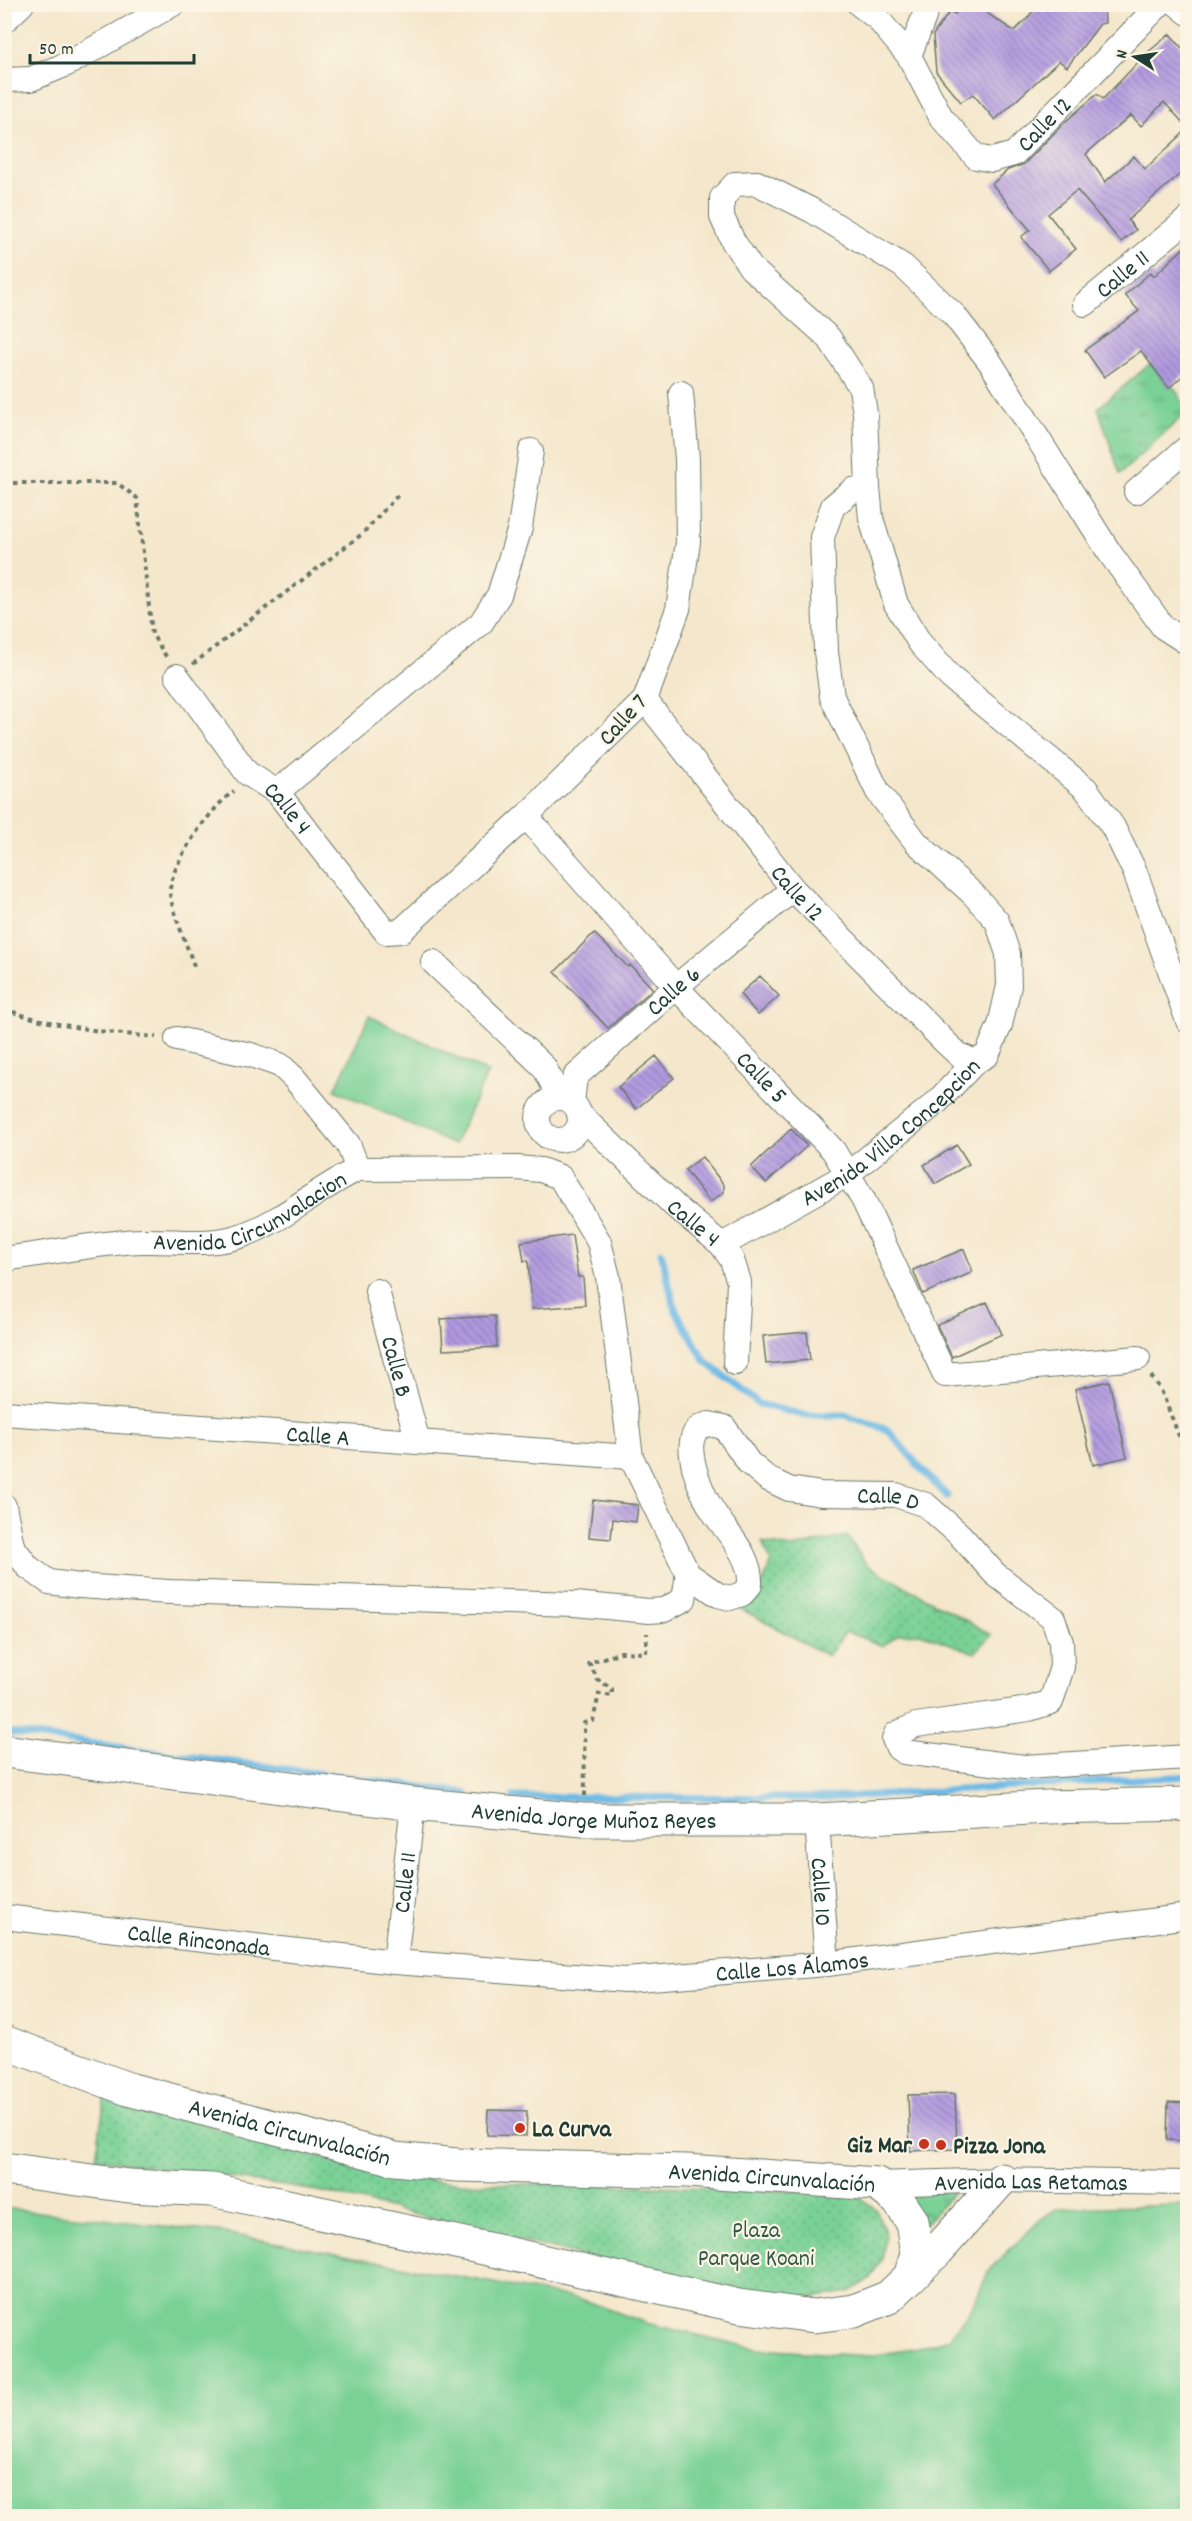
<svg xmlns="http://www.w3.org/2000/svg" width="1192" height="2521" viewBox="0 0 1192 2521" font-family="Dekko,sans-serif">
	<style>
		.grass { fill: url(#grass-tufts); stroke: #4c8765; stroke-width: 1.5 }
		.park { fill: url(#park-dots); stroke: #4c8765; stroke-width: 1.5 }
		.pitch { fill: #7ad196; stroke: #4c8765; stroke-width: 1.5 }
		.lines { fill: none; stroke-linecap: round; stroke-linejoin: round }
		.stream { stroke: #6dbae6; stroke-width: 7 }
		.building { fill: url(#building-back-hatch) }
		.street-casing { stroke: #6a7869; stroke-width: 26 }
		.secondary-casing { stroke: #6a7869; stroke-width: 35 }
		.path { stroke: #6a7869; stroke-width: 4; stroke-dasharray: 4.5 4.5; stroke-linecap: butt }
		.street { stroke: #fff; stroke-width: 24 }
		.secondary { stroke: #fff; stroke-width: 33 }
		.poi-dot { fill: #c8321e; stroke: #fcf5e5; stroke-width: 2 }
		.labels { text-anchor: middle; stroke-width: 4.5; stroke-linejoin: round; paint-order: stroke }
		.street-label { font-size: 24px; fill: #1f3d34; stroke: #fcf5e5 }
		.poi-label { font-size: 24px; font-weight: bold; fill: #1f3d34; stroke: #fcf5e5; text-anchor: start }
		.park-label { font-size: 24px; fill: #315b48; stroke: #fcf5e5 }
	</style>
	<defs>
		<pattern id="grass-tufts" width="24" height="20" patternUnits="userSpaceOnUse" patternTransform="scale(1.5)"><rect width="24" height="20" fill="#7ad196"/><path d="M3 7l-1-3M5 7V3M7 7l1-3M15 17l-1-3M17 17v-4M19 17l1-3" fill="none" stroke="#63ab7b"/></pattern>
		<pattern id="park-dots" width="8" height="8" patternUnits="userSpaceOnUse" patternTransform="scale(1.5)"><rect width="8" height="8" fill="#7ad196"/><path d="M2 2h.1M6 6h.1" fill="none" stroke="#63ab7b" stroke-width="1.8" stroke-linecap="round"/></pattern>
		<pattern id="building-back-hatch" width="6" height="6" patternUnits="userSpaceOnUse" patternTransform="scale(1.5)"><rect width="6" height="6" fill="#b199e0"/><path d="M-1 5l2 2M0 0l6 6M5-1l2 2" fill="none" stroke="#8f7eb6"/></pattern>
	</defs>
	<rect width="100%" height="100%" fill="#fcf5e5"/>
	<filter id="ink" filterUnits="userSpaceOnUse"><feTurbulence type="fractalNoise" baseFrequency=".0167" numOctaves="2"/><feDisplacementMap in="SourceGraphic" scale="12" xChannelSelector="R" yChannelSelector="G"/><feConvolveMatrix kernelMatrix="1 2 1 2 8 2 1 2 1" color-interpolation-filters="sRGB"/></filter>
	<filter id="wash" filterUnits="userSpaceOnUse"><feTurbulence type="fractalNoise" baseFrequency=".008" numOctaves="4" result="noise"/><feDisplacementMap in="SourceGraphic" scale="24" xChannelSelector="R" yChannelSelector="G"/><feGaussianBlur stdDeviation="1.35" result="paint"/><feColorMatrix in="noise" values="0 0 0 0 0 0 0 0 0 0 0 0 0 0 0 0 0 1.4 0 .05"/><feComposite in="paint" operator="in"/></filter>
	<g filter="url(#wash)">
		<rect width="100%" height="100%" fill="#f4e7cc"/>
		<path class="grass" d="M1150,364l19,23 3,-3 16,27 -68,63 -22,-66z
			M895,2191l59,1 -38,41z"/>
		<path class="park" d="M847,1536l20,29 125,70 -17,18 -55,-20 -22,1 -15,12 -37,-14 -18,24 -96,-52 30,-18 9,-25 -9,-19 29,6z
			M106,2089l121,43 155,42 78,9 196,3 197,7 23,16 10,26 -4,24 -14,22 -19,11 -46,7h-48l-431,-107 -228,-34z"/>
		<path class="pitch" d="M369,1016l119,56 -34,73 -119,-55z
			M1187,2205v311h-1182v-308l220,25 359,67 62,23 111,26 112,7 49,-8 31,-9 25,-35 15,-34 51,-50 17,-12z"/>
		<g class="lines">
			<path class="stream" d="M661,1252l14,57 30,52 54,43 44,11h42l43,15 34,40 25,26
				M4,1732l462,61
				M513,1797l316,1 359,-22"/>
		</g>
		<g id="blocks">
			<path class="building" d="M962,4h11l41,27 13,-12 11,-15h66l1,19 -5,1 -33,43 -8,-6 -64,59 -22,-26 -12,8 -25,-30 -3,-37 17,-24 5,3z
				M1170,34l18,21v73l-24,-26 -23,24 -10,-11 -45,39 19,28 29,-26 11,13 43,-40v38l-60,53 8,10 -15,12 -44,-52 -29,24 28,35 -27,22 -28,-34 9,-7 -38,-46 16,-14 16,-6 41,-42 32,-28 6,5 44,-46z
				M1188,244v127l-19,17 -28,-37 -37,26 -19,-27 54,-39 -14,-16 26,-23 3,4z
				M594,933l34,34 2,-2 23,24 -45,39 -53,-56z
				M760,976l19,20 -21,19 -18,-21z
				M656,1056l18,22 -38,31 -18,-22z
				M791,1129l16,17 -41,37 -15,-16z
				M957,1145l12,19 -34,20 -11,-19z
				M702,1157l22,28v7l-14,10 -25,-32z
				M572,1235l6,42h5l2,28 -53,4 -4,-49 -4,1 -3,-19z
				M964,1249l9,23 -50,22 -10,-24z
				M987,1302l15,32 -50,23 -15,-32z
				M495,1316l2,31 -54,3 -2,-31z
				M807,1332l3,28 -44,4 -3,-28z
				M1109,1381l18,76 -34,8 -18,-76z
				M593,1500l45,5 -2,17 -23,-3 -2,20 -22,-2z
				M955,2094l2,55 -47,2 -2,-56z
				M1168,2102l20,1v38l-21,-1z
				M488,2110l39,1 -1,25 -39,-1z"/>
		</g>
	</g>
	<g filter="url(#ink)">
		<use href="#blocks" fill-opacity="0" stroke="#6a7869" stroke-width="1.5"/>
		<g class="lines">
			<g class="street-casing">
				<g id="street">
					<path id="s1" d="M859,4l18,14 32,38 32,61 35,40 16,3 22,-6 146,-150"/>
					<path d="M1177,4l11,9"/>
					<path d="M4,21l18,-17"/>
					<path d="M909,56l20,-52"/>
					<path d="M4,80l27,-1 36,-15 106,-60"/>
					<path id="s2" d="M1085,304l103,-85"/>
					<path d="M1136,492l52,-45"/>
					<path d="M1188,643l-25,-16 -54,-75 -119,-190 -36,-47 -51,-49 -92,-56 -54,-27 -22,1 -13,14v19l11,24 18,27 78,70 32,50 4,25 3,75 3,30 25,86 24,39 30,34 136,112 27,38 22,45 53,149"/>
					<path id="s3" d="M177,676l70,97 30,19 109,140 15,-1 125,-115 119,-116 33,-91 10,-67 -1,-83 -6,-66"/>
					<path id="s4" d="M645,700l148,189 153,154 13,12 16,7"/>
					<path d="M277,792l204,-169 18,-28 21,-67 11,-77"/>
					<path id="s5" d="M526,816l150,171 157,163 30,49 82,176 193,-17"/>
					<path d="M433,962l111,105 16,31"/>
					<path d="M177,1039l74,16 29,10 14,13 54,66 10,25"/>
					<circle cx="559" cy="1119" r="21"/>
					<path id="s6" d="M572,1102l3,-25 101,-90 117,-98"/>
					<path id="s7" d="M579,1114l98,94 45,37 10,15 7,22 -4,81"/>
					<path id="s8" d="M722,1245l126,-71 89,-72 38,-40 12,-7 13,-30 9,-39 -1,-32 -11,-33 -23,-26 -58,-53 -38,-50 -46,-95 -6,-45 -4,-115 11,-31 20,-16 15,-2"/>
					<path id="s9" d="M4,1263l6,-5c44,-5 88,-16 133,-17 33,-1 67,6 100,-6 42,-15 75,-47 115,-66l159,-1 24,2 19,7 39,65 9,35 23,180 57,117 30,21 12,3 12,-4 8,-9c2,-30 -24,-52 -39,-77 -10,-17 -29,-61 -14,-78 2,-3 8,-5 12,-6l15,3 25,36 19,16 21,10 32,5 75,1 30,10 34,30 35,39 58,44 8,24 1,25 -11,35 -22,7 -113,16 -20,9 -2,5 4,9 6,4 120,15 164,-10"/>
					<path id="s10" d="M377,1291l41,151"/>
					<path id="s11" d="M4,1413l627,44"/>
					<path d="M4,1506l8,40 16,21 21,15 31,4 89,6 406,12 74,7 15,-1 20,-11 4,-25"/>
					<path id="s12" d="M817,1820l10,144"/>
					<path id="s13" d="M4,1917l391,45 230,18 202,-16 361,-48"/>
					<path id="s14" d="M395,1962l18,-158"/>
					<path id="s15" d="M877,2184l124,-4 187,3"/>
				</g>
			</g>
			<g class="secondary-casing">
				<g id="secondary">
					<path id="s16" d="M4,1751l409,53 170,16h234l229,-13 142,-3"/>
					<path id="s17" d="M4,2042l124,47 267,70 62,6 230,6 190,13 21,16 14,21 5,33 -7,23 -21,20 -35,14 -40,5 -75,-10 -251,-57 -276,-59 -83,-4 -125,-17"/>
					<path d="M910,2277l28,-27 63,-70"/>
				</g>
			</g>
			<path class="path" d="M4,483h113l20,15 15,136 15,24
				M193,664l169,-130 38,-41
				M194,966c-6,-18 -21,-53 -24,-71 -3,-28 42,-89 64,-104
				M4,1009c48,17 102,24 152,28
				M1151,1376l10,14 27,69
				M585,1796l-1,-73 9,-2 6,-27 13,2v-7l-14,-9 -9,-17 32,-11 25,1 1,-20"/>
			<use href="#street" class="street"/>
			<use href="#secondary" class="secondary"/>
		</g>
	</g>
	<g class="poi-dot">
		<circle cx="520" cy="2128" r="6"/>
		<circle cx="924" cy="2144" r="6"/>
		<circle cx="941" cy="2145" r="6"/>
	</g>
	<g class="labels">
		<g class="street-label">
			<text dy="8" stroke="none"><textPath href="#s1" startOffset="276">Calle 12</textPath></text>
			<text dy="8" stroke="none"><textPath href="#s2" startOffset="48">Calle 11</textPath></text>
			<text transform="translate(622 719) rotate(-48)" y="8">Calle 7</text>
			<text dy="8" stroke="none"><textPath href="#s3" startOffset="174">Calle 4</textPath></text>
			<text dy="8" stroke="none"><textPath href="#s4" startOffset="246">Calle 12</textPath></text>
			<text dy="8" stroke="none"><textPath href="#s6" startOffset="156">Calle 6</textPath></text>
			<text dy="8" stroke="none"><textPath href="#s5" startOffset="352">Calle 5</textPath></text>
			<text dy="8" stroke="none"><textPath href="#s8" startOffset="204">Avenida Villa Concepcion</textPath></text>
			<text dy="8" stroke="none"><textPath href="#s9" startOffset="256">Avenida Circunvalacion</textPath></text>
			<text dy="8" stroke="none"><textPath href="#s7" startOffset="158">Calle 4</textPath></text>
			<text dy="8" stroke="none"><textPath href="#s10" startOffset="78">Calle B</textPath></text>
			<text dy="8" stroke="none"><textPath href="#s11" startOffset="315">Calle A</textPath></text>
			<text dy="8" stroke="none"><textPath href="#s9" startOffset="1468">Calle D</textPath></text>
			<text dy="8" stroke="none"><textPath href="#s16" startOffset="594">Avenida Jorge Muñoz Reyes</textPath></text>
			<text dy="8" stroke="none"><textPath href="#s14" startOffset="80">Calle 11</textPath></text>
			<text dy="8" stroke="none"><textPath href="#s12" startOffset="72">Calle 10</textPath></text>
			<text dy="8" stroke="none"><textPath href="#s13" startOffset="196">Calle Rinconada</textPath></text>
			<text dy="8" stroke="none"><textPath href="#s13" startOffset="792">Calle Los Álamos</textPath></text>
			<text dy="8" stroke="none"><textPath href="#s17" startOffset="300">Avenida Circunvalación</textPath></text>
			<text dy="8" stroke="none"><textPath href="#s17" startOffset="786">Avenida Circunvalación</textPath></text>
			<text dy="8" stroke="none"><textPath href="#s15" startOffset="154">Avenida Las Retamas</textPath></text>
		</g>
		<g class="poi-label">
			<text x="532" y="2136">La Curva</text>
			<text x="912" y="2152" text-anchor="end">Giz Mar</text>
			<text x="953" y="2153">Pizza Jona</text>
		</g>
		<g class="park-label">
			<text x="756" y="2237">Plaza<tspan x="756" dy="28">Parque Koani</tspan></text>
		</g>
	</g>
	<rect width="1192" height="2521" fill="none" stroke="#fcf5e5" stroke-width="24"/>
	<g transform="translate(1135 57) rotate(282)" stroke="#fcf5e5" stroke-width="4.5" paint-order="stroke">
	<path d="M0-4.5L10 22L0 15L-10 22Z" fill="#1f3d34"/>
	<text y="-9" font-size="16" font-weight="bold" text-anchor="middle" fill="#1f3d34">N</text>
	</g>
	<path d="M30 54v9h164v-9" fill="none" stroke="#1f3d34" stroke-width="3"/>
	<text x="39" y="54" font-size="18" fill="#1f3d34" stroke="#fcf5e5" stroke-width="4.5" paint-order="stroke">50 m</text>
</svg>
